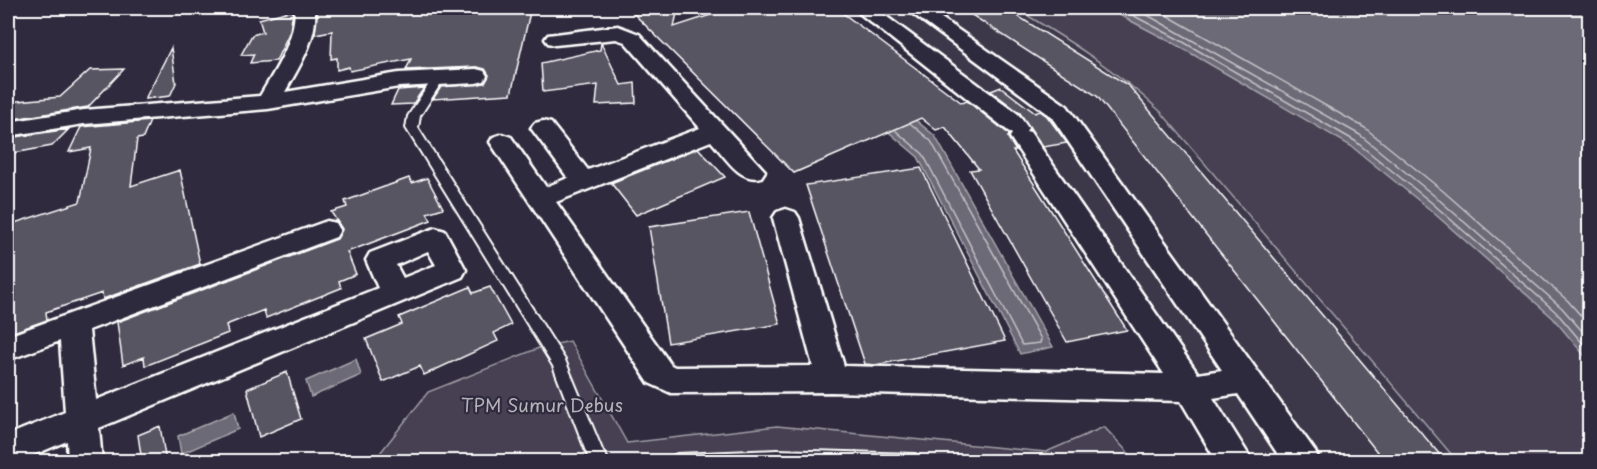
<svg xmlns="http://www.w3.org/2000/svg" width="1597" height="469" viewBox="0 0 1597 469" font-family="'Playpen Sans',sans-serif">
	<style>
		.built { fill: #3c3749 }
		.green { fill: #464152; stroke: #a2a0a8; stroke-width: 1.5 }
		.water { fill: #6d6a77; stroke: #a7a6ad; stroke-width: 1.5 }
		.lines { fill: none; stroke-linecap: round; stroke-linejoin: round }
		.shore { stroke: #c5c3c9; stroke-width: 1.5 }
		.building { fill: #595564; stroke: #fff; stroke-width: 1.5 }
		.lane-casing { stroke: #fff; stroke-width: 4 }
		.street-casing { stroke: #fff; stroke-width: 5 }
		.lane { fill: #2f2a3d; fill-rule: evenodd }
		.street { fill: #2f2a3d; fill-rule: evenodd }
		.labels { text-anchor: middle; stroke-width: 4.5; stroke-linejoin: round; paint-order: stroke }
		.park-label { font-size: 18px; fill: #b5b3ba; stroke: #2f2a3d }
	</style>
	<rect width="100%" height="100%" fill="#2f2a3d"/>
	<filter id="ink" filterUnits="userSpaceOnUse"><feTurbulence type="fractalNoise" baseFrequency=".0167" numOctaves="2"/><feDisplacementMap in="SourceGraphic" scale="12" xChannelSelector="R" yChannelSelector="G"/><feConvolveMatrix kernelMatrix="1 2 1 2 8 2 1 2 1" color-interpolation-filters="sRGB"/></filter>
	<g filter="url(#ink)">
		<path class="built" d="M872,8h143l63,38 52,38 31,28 296,349h-220l-235,-352z"/>
		<path class="green" d="M1015,8h574v453h-132l-296,-349c-45,-42 -94,-73 -146,-104z
			M570,341l57,102 150,-17 269,26 58,-25 32,34 -763,1 55,-70 111,-44z"/>
		<path class="water" d="M743,8h35l157,128 118,211 -33,7 -102,-197z
			M1106,8h483v353l-36,-43 -125,-110 -77,-62 -176,-102z
			M356,359l5,16 -50,22 -5,-16z
			M234,412l4,17 -57,25 -3,-18z"/>
		<g class="lines">
			<path class="shore" d="M1119,8l59,31 177,102 77,62 125,110 33,39
				M1135,8l225,127 77,63 125,110 28,32
				M1154,8l211,120 78,63 125,110 22,25
				M896,131l27,23 99,191 18,-2 1,-4 -110,-198 -20,-17"/>
		</g>
		<path class="building" d="M317,8h214l-20,86 -78,5 8,-12 44,-4 4,-8 -4,-6 -9,-2 -70,3 5,-11 -61,12 -1,-4 -12,3v-12l-6,1 1,-28 -17,3z
			M628,8h50l-4,19 58,-19h104l126,95 5,-2 42,33 -1,4 8,13h-3l114,179 -60,12 -97,-172 9,-1 -34,-42 -9,3 -15,-12 -127,55z
			M961,8h44l124,78 317,376h-61l-288,-366z
			M293,10l-3,21 -14,30 -26,2 4,-9 -13,1 11,-20 11,-3 -4,-13z
			M601,43l20,42 14,-2 1,20 -40,2 2,-20 -55,7 -2,-29 59,-13z
			M171,48l5,35 -6,13 -25,3z
			M124,69l-36,38 -80,13v-18l52,-5 30,-27z
			M1001,87l34,26 5,-2 7,5 20,27 -24,4 -23,-34 -29,-22z
			M424,88l-11,16 -22,1 7,-15z
			M150,121l-7,17 -6,1 -6,47 49,-16 20,94 -97,35 -1,-6 -56,19 1,8 -39,14v-109l72,-23 11,-54 -22,4 12,-25z
			M69,129l-17,17 -44,8v-16z
			M698,148l27,29 -89,38 -25,-32z
			M921,168l84,173 -130,24 -10,-1 -59,-179z
			M409,178l3,5 15,-5 16,30 -16,5 4,7 -84,32 9,22 -17,7 2,7 -75,30 -2,-8 -38,15 2,8 -83,33 -1,-9 -21,8 -6,-43 220,-83 5,-10 -11,-17 16,-5 -2,-6z
			M749,212l31,112 -112,19 -19,-116z
			M470,287l3,6 17,-6 21,38 -17,8 4,8 -74,34 -4,-9 -37,16 -17,-43 36,-15 -3,-7z
			M287,372l14,47 -42,18 -12,-48z
			M160,426l6,36h-24l-4,-27z"/>
		<g class="lines">
			<g class="lane-casing">
				<path id="lane" d="M439,74l6,3 -25,39 -2,12 147,232 38,92 7,10h-20l-37,-96 -147,-238 2,-12 27,-41z
					M777,450l138,4 6,3 2,5h-254l2,-5 6,-3z"/>
			</g>
			<g class="street-casing">
				<path id="street" d="M295,8h20c3,30 -16,59 -30,84l114,-19 77,-4 8,2 3,5 -3,5 -8,2 -77,4 -131,22 -184,15 -76,12v-14l76,-12 176,-14c16,-27 35,-55 35,-88z
					M853,8h22l143,106 10,14 -2,3 4,1 168,242 24,-4 -171,-254 -146,-108h22l140,98 248,345 5,11h-37l-45,-68 -25,4 40,64h-36l-36,-61 -349,-9 -161,1 -22,-10 -159,-241 3,-5 9,-3 9,3 35,50 22,-9 -37,-50 4,-5 8,-2 8,2 37,47 112,-42 -75,-86 -9,-3 -61,6 -7,-2 -3,-4 3,-4 70,-9 21,8 126,137 -4,6c-22,6 -36,-21 -50,-36l-155,61 115,163 4,2 138,-1 -40,-148 4,-6 9,-3 9,3 4,6 45,148 320,8 -154,-237 2,-3z
					M327,221l9,2 4,7 -4,7 -247,93 7,70 282,-112 -12,-28 4,-7 65,-25 10,3 21,39 -4,7 -363,151 3,34h-34l-1,-21 -50,21h-9v-27l57,-23 -5,-71 -52,19v-24zM428,251l8,14 -33,13 -7,-13z"/>
			</g>
			<use href="#lane" class="lane"/>
			<use href="#street" class="street"/>
		</g>
	</g>
	<g class="labels">
		<g class="park-label">
			<text x="542" y="412">TPM Sumur Debus</text>
		</g>
	</g>
	<rect width="1597" height="469" fill="none" stroke="#2f2a3d" stroke-width="30"/>
	<rect x="15" y="15" width="1567" height="439" fill="none" stroke="#fff" stroke-width="2" filter="url(#ink)"/>
</svg>
